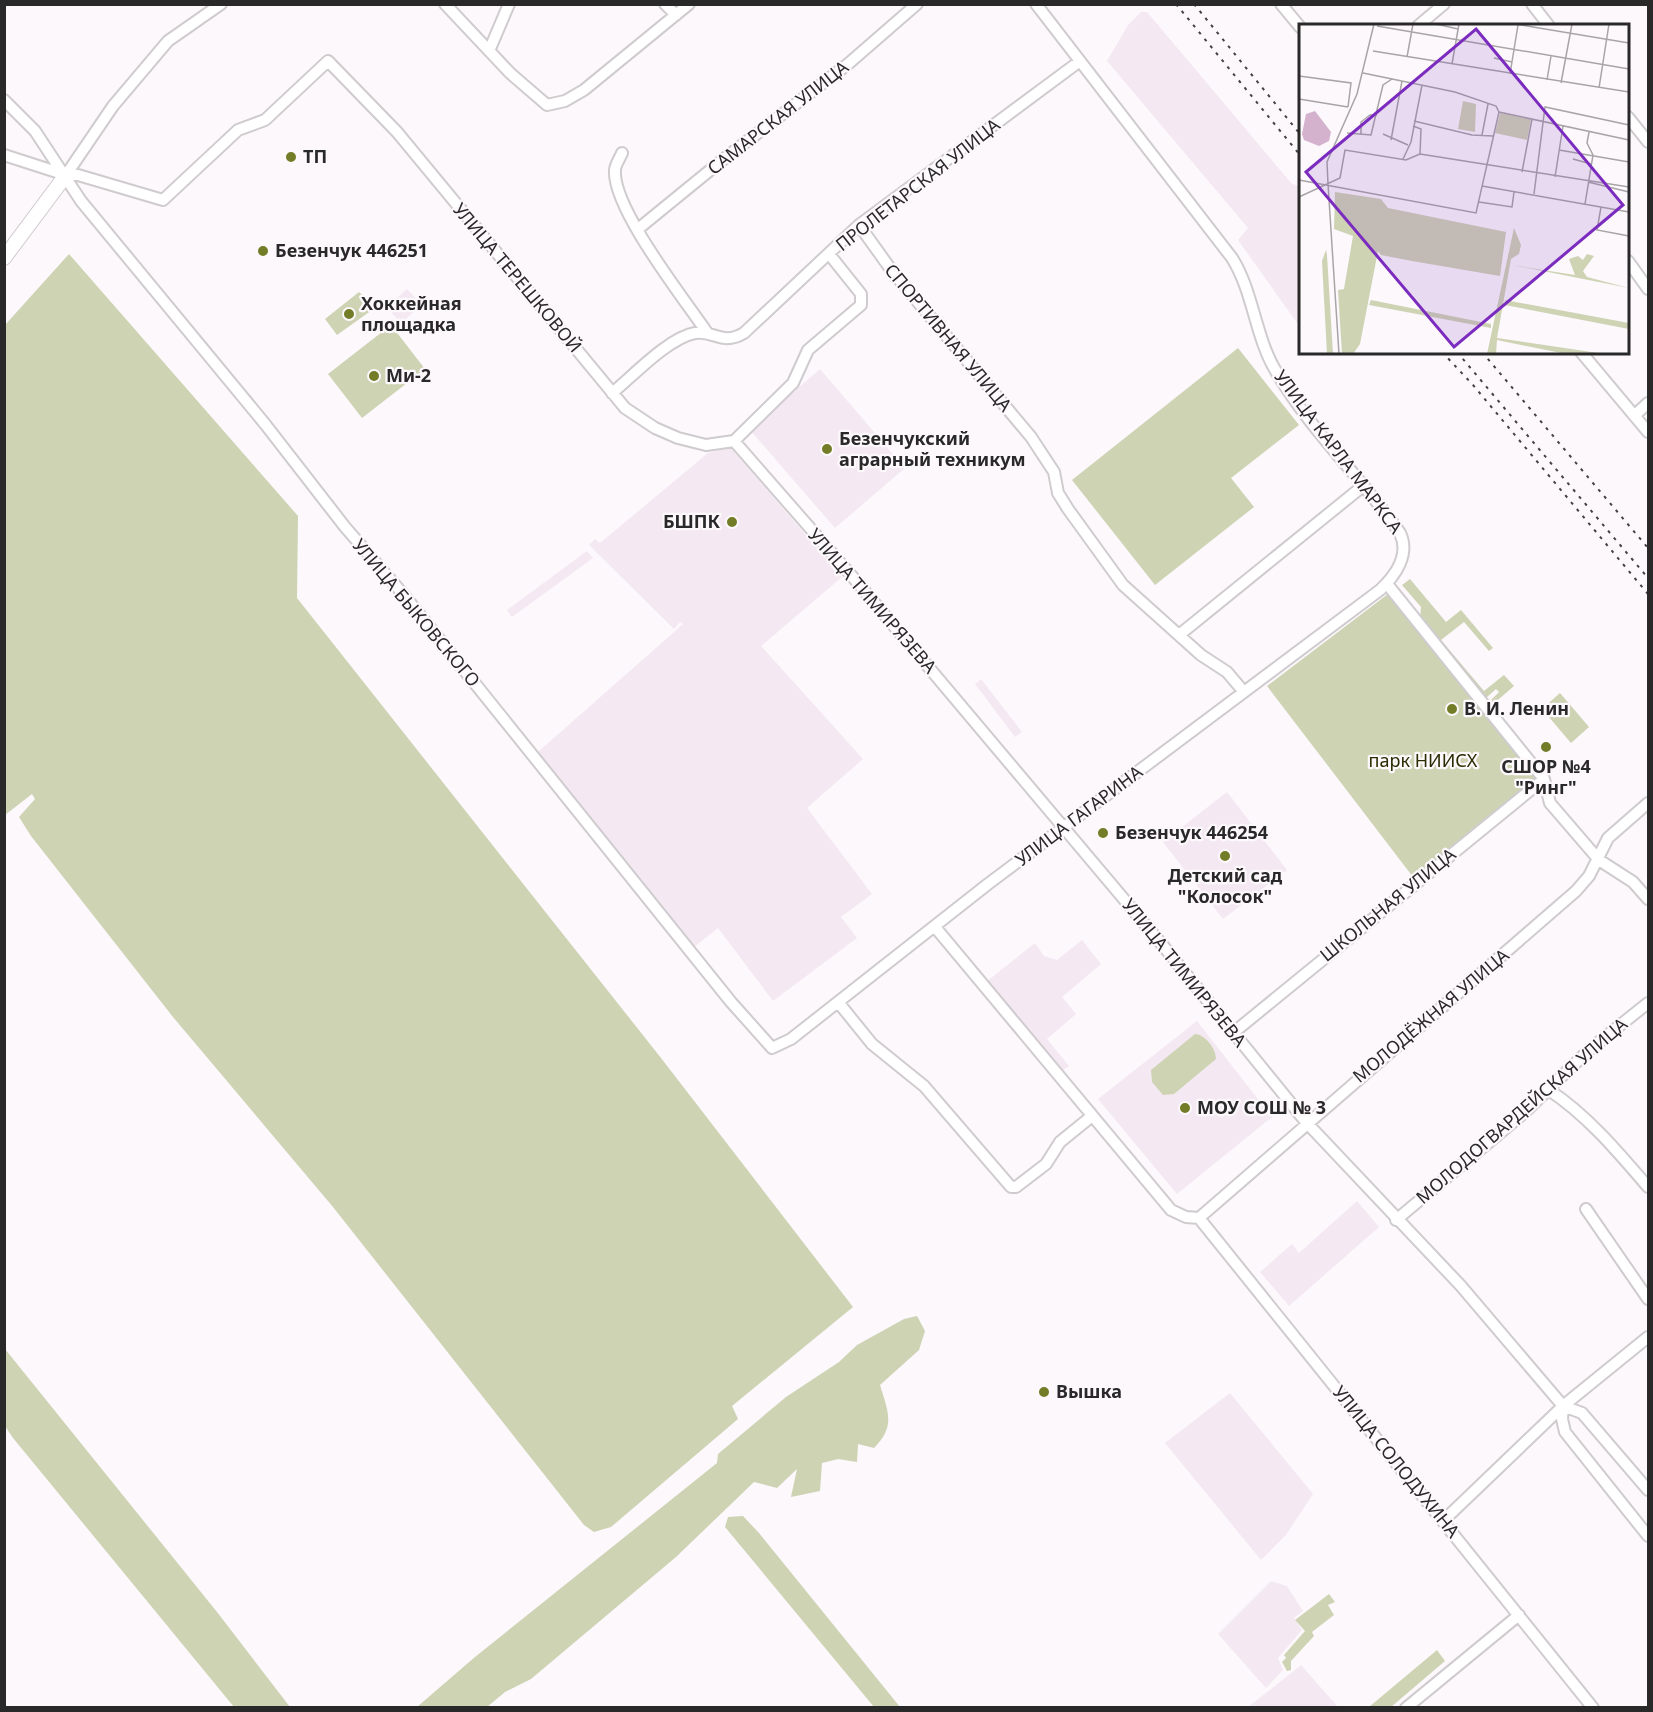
<svg xmlns="http://www.w3.org/2000/svg" width="1653" height="1712" viewBox="0 0 1653 1712" font-family="'Noto Sans',sans-serif">
	<style>
		.built { fill: #f4e9f2 }
		.green { fill: #ced3b4 }
		.lines { fill: none; stroke-linecap: round; stroke-linejoin: round }
		.minor-casing { stroke: #cfcbce; stroke-width: 14 }
		.major-casing { stroke: #cfcbce; stroke-width: 16 }
		.minor { stroke: #fff; stroke-width: 10 }
		.major { stroke: #fff; stroke-width: 14 }
		.rail { stroke: #444244; stroke-width: 2; stroke-dasharray: 3 6; stroke-linecap: butt }
		.poi-dot { fill: #737c26; stroke: #fcf8fb; stroke-width: 2 }
		.labels { text-anchor: middle; stroke-width: 4.5; stroke-linejoin: round; paint-order: stroke }
		.street-label { font-size: 18px; fill: #2a292a; stroke: #fcf8fb }
		.poi-label { font-size: 18px; font-weight: bold; fill: #2a292a; stroke: #fcf8fb; text-anchor: start }
		.park-label { font-size: 18px; fill: #282c00; stroke: #fcf8fb }
		.inset-road { fill: none; stroke: #a8a5a7; stroke-width: 1.5 }
		.view { fill: #7b2cbf; fill-opacity: 0.15; stroke: #7b2cbf; stroke-width: 3 }
		.inset-edge { fill: none; stroke: #2a292a; stroke-width: 3 }
	</style>
	<rect width="100%" height="100%" fill="#fcf8fb"/>
	<path class="built" d="M1141,12h6l145,172 8,2v141l-62,-87 10,-12 -141,-167 21,-36z
		M407,289l15,16 -21,18 -15,-16z
		M820,369l85,99 -70,60 -85,-98z
		M730,447l112,130 -81,69 102,113 -56,49 65,86 -31,23 16,21 -84,63 -55,-73 -24,19 -156,-195 145,-128 -3,-2 -6,7 -85,-84 6,-6 5,4 108,-90z
		M587,551l6,7 -81,59 -5,-7z
		M981,679l41,53 -7,5 -40,-53z
		M1227,792l60,78 -64,49 -60,-77z
		M1082,940l19,24 -39,33 14,17 -29,25 22,27 -7,5 -76,-89 49,-39 9,13 13,4z
		M1197,1021l75,96 -95,77 -79,-95z
		M1357,1201l22,26 -90,79 -29,-34 32,-28 7,9z
		M1230,1393l83,101 -27,41 -25,25 -96,-117z
		M1271,1581l16,5 16,25 -9,7 8,12 -24,28 5,12 -17,18 -48,-54z
		M1301,1665l37,42h-90l37,-29z"/>
	<path class="green" d="M69,254l229,262 -1,82 364,460 192,249 -121,99 6,13 -127,108 -17,5 -10,-7 -251,-318 -160,-190 -142,-181 -12,-19 16,-18 -3,-5 -27,21v-490z
		M359,292l12,11 1,7 -35,25 -12,-16z
		M391,325l34,44 -63,49 -34,-44z
		M1238,348l61,77 -68,53 23,29 -99,78 -83,-105z
		M1410,579l36,43 15,-12 32,38 -4,3 -25,-29 -23,18 43,51 20,-16 10,11 -22,19 -3,-3 10,-10 -3,-3 -10,9 -66,-78 1,-13 -19,-22z
		M1388,594l149,183 -124,100 -146,-191z
		M1560,693l29,34 -18,16 -29,-34z
		M1195,1034c11,1 21,15 21,25l-42,35 -11,1 -11,-13 -1,-12z
		M917,1316l8,15 -6,19 -39,35c8,27 16,41 -6,63l-16,-4 -1,18 -19,-3 -16,4 -2,28 -29,6 6,-28 -20,19 -23,-6 -78,75 -145,122 -26,13 -18,15h-70l58,-50 242,-194 1,-9 68,-57 53,-35 18,-17 47,-26z
		M5,1349l212,263 73,95h-56l-221,-269 -8,-12z
		M743,1516l16,17 141,174h-26l-149,-180 3,-10z
		M1329,1594l6,8 -7,3 6,10 -22,17 2,4 -23,25v9l-4,1 -5,-9 4,-4 -2,-3 21,-24 -10,-11z
		M1437,1650l8,11 -54,46h-22z"/>
	<g class="lines">
		<g class="minor-casing">
			<path id="minor" d="M445,4l65,69 37,32 18,-4 19,-11 105,-86
				M665,4l11,11
				M1281,4l19,23
				M1532,4l17,22
				M1418,26l26,-22
				M489,51l20,-47
				M4,100l31,31 46,70 184,223 80,103 58,67 328,408 41,46 19,-9 197,-155 392,-294c16,-15 30,-36 20,-57 -38,-55 -89,-102 -123,-160 -22,-35 -23,-80 -45,-115l-196,-254
				M1628,117l20,25
				M622,153c-2,5 -7,12 -7,17 -3,38 70,130 93,164
				M4,155l62,20h12l85,25 75,-70 27,-10 63,-59 69,71 228,276 30,20 23,10 28,7 28,-4 59,-58 15,-33 53,-45v-11l-32,-40
				M66,175l47,-69 55,-65 53,-37
				M859,225l33,46 139,166 23,35 4,21 10,16 55,76 78,70 26,17 17,20
				M638,229l87,-71 123,-94 69,-60
				M1628,261l20,28
				M1581,352l67,80
				M612,393c21,-17 56,-55 83,-60 19,-3 27,13 49,0l115,-108 221,-164
				M1635,415l13,-12
				M734,441l117,134 309,367 146,180 155,164 102,120 19,7 66,77
				M1387,584l157,195 6,24 49,57 34,22 15,17
				M1179,635l184,-149
				M935,927l236,283 15,7 13,1
				M838,1002l34,42 52,42 87,101h5l30,-23 14,-22 32,-26
				M1233,1033l311,-254
				M1549,1090c39,26 69,62 99,97
				M1586,1209l62,90
				M1199,1218l394,490
				M1199,1218l377,-327 13,-15 19,-38 40,-35
				M1396,1220l129,-108 64,-62 59,-47
				M1563,1406l-1,13 3,13 83,104
				M1443,1521l120,-115 85,-69
				M1406,1708l113,-93"/>
		</g>
		<g class="major-casing">
			<path id="major" d="M4,258l62,-83"/>
		</g>
		<use href="#minor" class="minor"/>
		<use href="#major" class="major"/>
		<path class="rail" d="M1176,4l124,151
			M1194,4l106,130
			M1442,352l31,33 175,209
			M1457,352l191,226
			M1482,352l166,196"/>
	</g>
	<g class="poi-dot">
		<circle cx="291" cy="157" r="6"/>
		<circle cx="263" cy="251" r="6"/>
		<circle cx="349" cy="314" r="6"/>
		<circle cx="374" cy="376" r="6"/>
		<circle cx="827" cy="449" r="6"/>
		<circle cx="732" cy="522" r="6"/>
		<circle cx="1452" cy="709" r="6"/>
		<circle cx="1546" cy="747" r="6"/>
		<circle cx="1103" cy="833" r="6"/>
		<circle cx="1225" cy="856" r="6"/>
		<circle cx="1185" cy="1108" r="6"/>
		<circle cx="1044" cy="1392" r="6"/>
	</g>
	<g class="labels">
		<g class="street-label">
			<text transform="translate(778 118) rotate(-38)" y="6">САМАРСКАЯ УЛИЦА</text>
			<text transform="translate(918 185) rotate(-38)" y="6">ПРОЛЕТАРСКАЯ УЛИЦА</text>
			<text transform="translate(517 278) rotate(50)" y="6">УЛИЦА ТЕРЕШКОВОЙ</text>
			<text transform="translate(948 338) rotate(50)" y="6">СПОРТИВНАЯ УЛИЦА</text>
			<text transform="translate(1338 452) rotate(53)" y="6">УЛИЦА КАРЛА МАРКСА</text>
			<text transform="translate(872 601) rotate(49)" y="6">УЛИЦА ТИМИРЯЗЕВА</text>
			<text transform="translate(416 613) rotate(50)" y="6">УЛИЦА БЫКОВСКОГО</text>
			<text transform="translate(1079 816) rotate(-37)" y="6">УЛИЦА ГАГАРИНА</text>
			<text transform="translate(1388 905) rotate(-39)" y="6">ШКОЛЬНАЯ УЛИЦА</text>
			<text transform="translate(1184 973) rotate(51)" y="6">УЛИЦА ТИМИРЯЗЕВА</text>
			<text transform="translate(1431 1016) rotate(-40)" y="6">МОЛОДЁЖНАЯ УЛИЦА</text>
			<text transform="translate(1522 1111) rotate(-41)" y="6">МОЛОДОГВАРДЕЙСКАЯ УЛИЦА</text>
			<text transform="translate(1396 1462) rotate(51)" y="6">УЛИЦА СОЛОДУХИНА</text>
		</g>
		<g class="poi-label">
			<text x="303" y="163">ТП</text>
			<text x="275" y="257">Безенчук 446251</text>
			<text x="361" y="310">Хоккейная<tspan x="361" dy="21">площадка</tspan></text>
			<text x="386" y="382">Ми-2</text>
			<text x="839" y="445">Безенчукский<tspan x="839" dy="21">аграрный техникум</tspan></text>
			<text x="720" y="528" text-anchor="end">БШПК</text>
			<text x="1464" y="715">В. И. Ленин</text>
			<text x="1546" y="773" text-anchor="middle">СШОР №4<tspan x="1546" dy="21">"Ринг"</tspan></text>
			<text x="1115" y="839">Безенчук 446254</text>
			<text x="1225" y="882" text-anchor="middle">Детский сад<tspan x="1225" dy="21">"Колосок"</tspan></text>
			<text x="1197" y="1114">МОУ СОШ № 3</text>
			<text x="1056" y="1398">Вышка</text>
		</g>
		<g class="park-label">
			<text x="1423" y="767">парк НИИСХ</text>
		</g>
	</g>
	<g transform="translate(1299 24)">
		<rect width="330" height="330" fill="#fcf8fb"/>
		<path d="M164,77l13,3 -1,28 -17,-3zM201,89l31,6 -4,21 -32,-7zM36,168l46,7 7,9 118,24 -6,44 -88,-15 -31,-6 -3,-4 -18,93 -7,10h-11l-4,-64 6,-1 9,-53 -19,-7zM215,204l7,17 -2,9 -8,5 -14,79 108,16h-39l-69,-14 -1,14h-9zM27,226l1,5 6,99h-6l-5,-93zM288,230l7,2 -11,15 4,6 42,11 -117,-23 63,10 -6,-16 9,-3 5,4zM72,276l120,24v4l-122,-23zM206,276l124,23v6l-124,-24z" fill="#ced3b4"/>
		<path d="M16,87l16,21 -2,9 -10,5 -15,-6 -2,-6 4,-20z" fill="#d4b2cd"/>
		<path class="inset-road" d="M137,0l22,5M216,0l114,19M78,2l252,43M74,27l256,41M108,33l6,-33M195,34l18,4M153,40l7,-40M64,49l92,19 41,14 3,6 130,28M211,50l8,-49M0,52l52,7 -3,24M248,56l4,-24M262,59l11,-59M300,64l10,-64M0,75l49,8M115,97l58,14 21,1M114,102l8,3 -1,25M48,109l24,2 12,-50 9,-6M84,110l25,11M62,111v-13l9,-7h7M183,111l6,-31M92,116l11,-59M260,126l70,12M121,130l209,33M104,135l8,-17 11,-57M274,135l18,5M223,148l10,-53M256,153l8,-51M0,156l177,33 23,-101M289,158l41,10M29,160l-1,-22 30,-68 17,-70M29,160l11,170M183,162l147,26M235,170l11,-87 84,18M0,173l41,-19 5,-28 61,10 14,-6M180,178l33,5 2,-15M286,180l8,-49 -6,-12 2,-11M302,183l-4,23 32,6"/>
		<path class="view" d="M177,5l147,176 -169,142 -148,-175z"/>
		<rect width="330" height="330" class="inset-edge"/>
	</g>
	<rect width="1653" height="1712" fill="none" stroke="#2a292a" stroke-width="12"/>
</svg>
